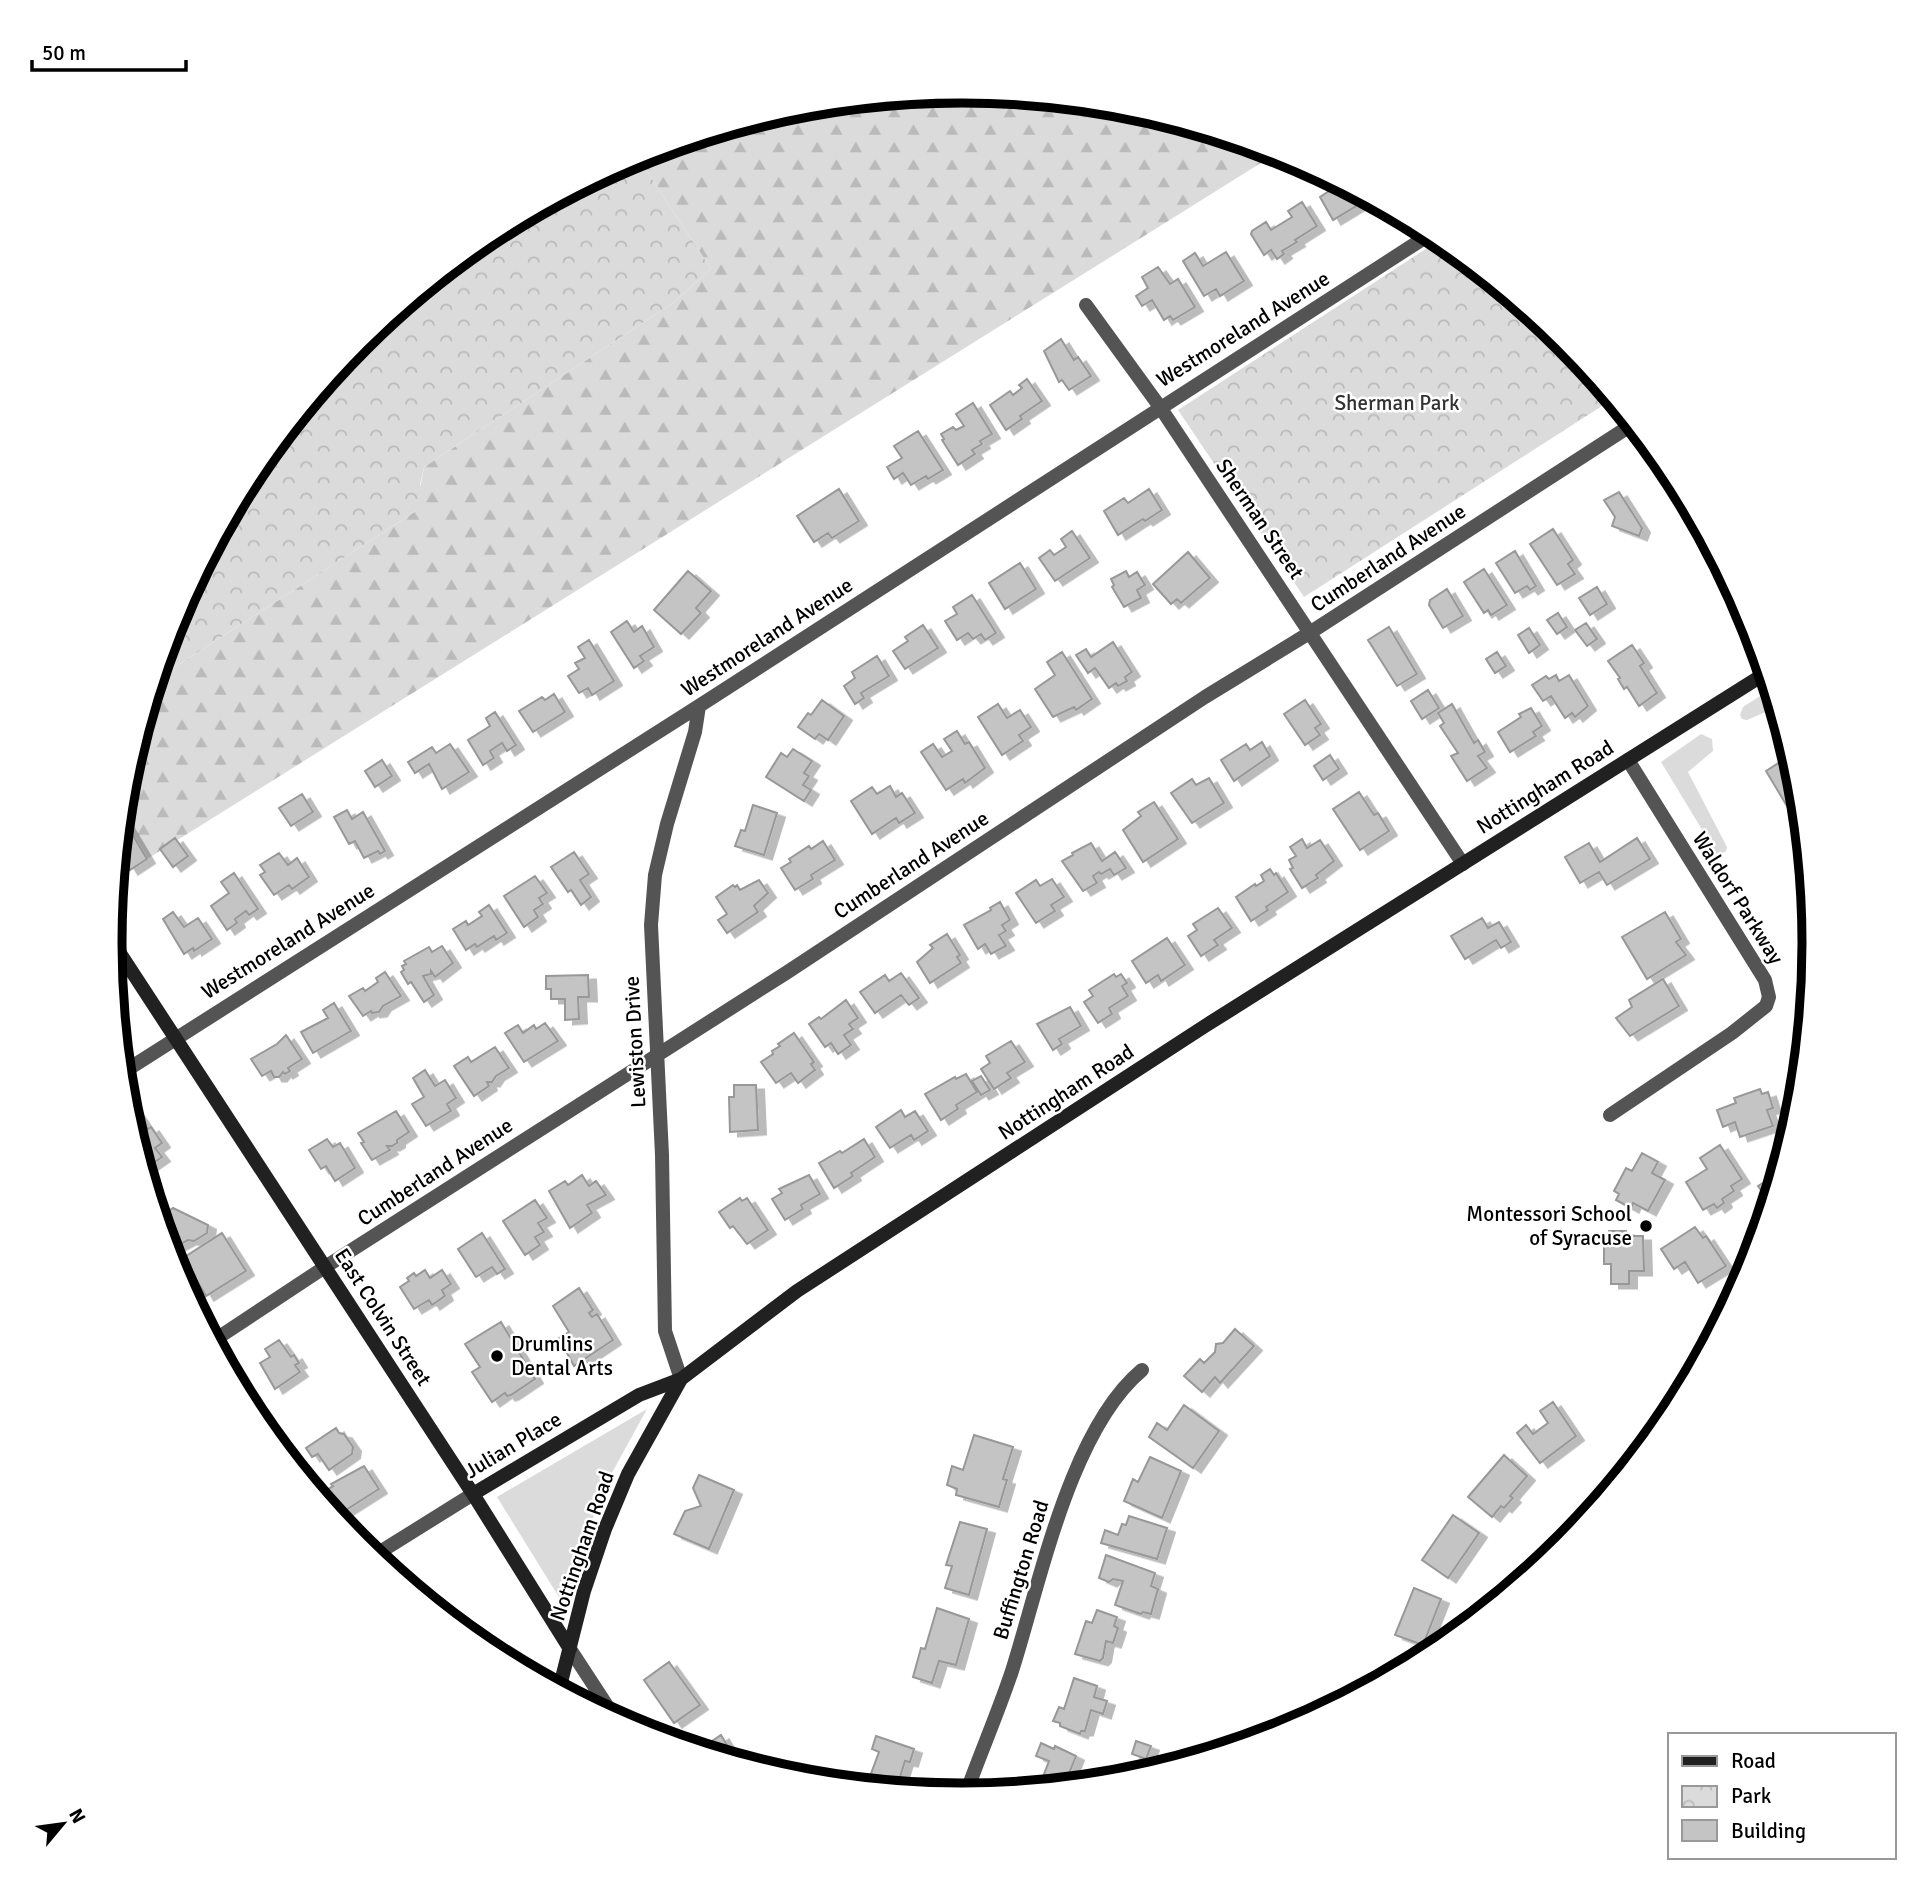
<svg xmlns="http://www.w3.org/2000/svg" width="1924" height="1887" viewBox="0 0 1924 1887" font-family="Signika,sans-serif">
	<style>
		.grass { fill: #dbdbdb }
		.forest { fill: url(#forest-firs) }
		.park { fill: url(#park-crowns) }
		.building { fill: #c4c4c4; stroke: #989898; stroke-width: 2; filter: url(#shadow) }
		.lines { fill: none; stroke-linecap: round; stroke-linejoin: round }
		.street { stroke: #545454; stroke-width: 14 }
		.secondary { stroke: #212121; stroke-width: 14 }
		.poi-dot { fill: #000; stroke: #fff; stroke-width: 2.5 }
		.labels { text-anchor: middle; stroke-width: 5; stroke-linejoin: round; paint-order: stroke }
		.street-label { font-size: 21px; fill: #000; stroke: #fff }
		.park-label { font-size: 21px; fill: #323232; stroke: #fff }
		.poi-label { font-size: 21px; fill: #000; stroke: #fff; text-anchor: end }
		.rim { fill: none; stroke: #000; stroke-width: 9 }
	</style>
	<defs>
		<pattern id="forest-firs" width="22" height="20" patternUnits="userSpaceOnUse" patternTransform="scale(1.75)"><rect width="22" height="20" fill="#dbdbdb"/><path d="M5 1l3.5 6h-7zM16 11l3.5 6h-7z" fill="#bababa"/></pattern>
		<pattern id="park-crowns" width="20" height="18" patternUnits="userSpaceOnUse" patternTransform="scale(1.75)"><rect width="20" height="18" fill="#dbdbdb"/><path d="M2 6a3 3 0 1 1 6 0M12 15a3 3 0 1 1 6 0" fill="none" stroke="#bababa"/></pattern>
		<filter id="shadow"><feDropShadow dx="8" dy="4.5" stdDeviation="0" flood-color="#0004"/></filter>
	</defs>
	<rect width="100%" height="100%" fill="#fff"/>
	<path class="grass" d="M1771,689l6,18 -30,13 -5,-1 -2,-4 3,-8z
		M1701,734l11,5 1,12 -25,21 39,75 -1,4 -8,5 -57,-94z
		M647,1409l-39,71 -11,25 -32,102 -68,-110z"/>
	<path class="forest" d="M962,91l167,16 148,46 -1130,706 -25,-42 4,-40 29,-97 261,-169 8,-44 249,-164 38,-34 -74,-113 159,-49z"/>
	<path class="park" d="M637,156l74,113 -38,34 -249,164 -4,18 6,15 -10,11 -261,169 20,-63 78,-147 106,-130 130,-106z
		M1441,239l124,102 48,58 -309,198 -126,-187z"/>
	<path class="building" d="M1337,182l31,17 -35,21 -13,-23 9,-6 -2,-3z
		M1302,202l15,24 -22,14 2,2 -15,9 2,3 -7,5 -6,-9 -7,5 -13,-21 1,-3 14,-9 5,8 21,-13 -4,-6z
		M1226,252l18,29 -24,15 -4,-7 -12,7 -21,-35 12,-8 8,13z
		M1158,267l12,17 8,-5 17,28 -22,13 -3,-4 -6,4 -12,-20 -10,6 -6,-10 12,-8 -6,-11z
		M1061,339l13,21 4,-3 13,19 -22,14 -7,-10 -3,2 -15,-31z
		M1027,379l15,22 -22,15 2,3 -16,11 -16,-25 20,-14 3,4 9,-7 -3,-3z
		M973,403l19,31 -12,7 2,3 -10,6 3,4 -17,11 -16,-25 2,-1 -3,-5 12,-7 3,3 8,-4 -8,-12z
		M918,431l25,39 -15,9 -2,-3 -15,9 -8,-12 -9,6 -7,-12 15,-9 -8,-12z
		M839,489l20,32 -27,17 -4,-5 -14,9 -17,-26z
		M1149,489l13,21 -17,11 -2,-2 -25,16 -14,-24 20,-13 4,5z
		M1619,492l23,36 -3,8 -27,-10 3,-9 -11,-17z
		M1553,529l20,31 -5,4 7,10 -18,11 -27,-41z
		M1072,531l18,27 -35,23 -16,-23 11,-8 4,5 12,-8 -5,-8z
		M1515,551l21,35 -6,4 -3,-4 -12,7 -19,-30z
		M1188,552l22,26 -29,25 -4,-4 -6,5 -18,-20z
		M1020,563l16,26 -31,20 -16,-26z
		M1484,569l23,36 -16,10 -3,-5 -4,3 -20,-31z
		M688,571l23,20 -15,17 5,5 -20,21 -27,-24z
		M1126,571l3,6 8,-5 8,13 -8,5 4,8 -17,9 -12,-20 2,-2 -3,-6z
		M1597,587l10,17 -17,11 -11,-17z
		M1447,589l16,27 -20,12 -14,-23 1,-5z
		M972,595l24,38 -11,7 -4,-6 -8,5 -5,-6 -11,7 -12,-19 12,-7 -4,-7z
		M1558,613l9,14 -10,7 -10,-14z
		M627,621l7,11 8,-6 12,21 -14,9 4,5 -10,7 -23,-36z
		M1586,623l11,16 -10,7 -12,-16z
		M923,625l15,23 -33,21 -12,-18 15,-10 -3,-4z
		M1389,627l28,47 -20,12 -29,-46z
		M1529,628l11,17 -11,8 -11,-18z
		M589,640l25,41 -22,14 -4,-7 -9,5 -11,-17 11,-7 -4,-6 10,-5 -7,-11z
		M1113,642l19,30 -7,5 2,4 -9,5 -2,-3 -7,5 -14,-20 -7,5 -12,-18 10,-6 5,8z
		M1632,645l12,18 -4,3 17,27 -18,13 -12,-19 -3,2 -6,-10 2,-1 -12,-17z
		M1062,652l30,47 -16,11 -2,-3 -21,10 -18,-28 20,-14 -8,-13z
		M1497,652l9,14 -11,7 -9,-14z
		M877,656l12,20 -28,17 3,5 -9,6 -11,-18 11,-8 -3,-6z
		M1556,675l3,6 10,-6 19,31 -13,11 -3,-4 -7,5 -14,-22 -8,5 -11,-16 14,-9 3,3z
		M1428,690l11,18 -17,11 -11,-18z
		M554,694l11,18 -32,20 -14,-21 23,-14 3,3z
		M822,700l22,16 -16,24 -9,-6 -4,5 -17,-12 10,-14 3,2z
		M1305,700l16,24 -6,4 5,7 -15,10 -21,-31z
		M998,704l9,14 13,-8 11,17 -12,8 4,6 -21,14 -24,-38z
		M1452,704l22,39 4,-3 7,12 -7,4 9,12 -20,13 -16,-25 7,-3 -18,-27 4,-3 -6,-10z
		M1531,708l11,18 -9,6 3,4 -26,16 -12,-20 23,-15 -2,-3z
		M495,712l21,33 -9,6 -5,-8 -12,8 4,7 -11,7 -15,-25 22,-14 -4,-8z
		M957,731l8,13 4,-2 16,26 -20,15 -2,-4 -17,11 -25,-38 12,-8 9,13 10,-6 -8,-12z
		M1262,742l8,14 -36,25 -13,-21 25,-16 4,6z
		M450,744l19,28 -27,17 -13,-25 -14,9 -7,-11 24,-15 4,6z
		M793,749l19,12 -8,12 5,3 -6,9 8,5 -7,11 -38,-24 15,-24 6,4z
		M1330,755l9,14 -16,11 -9,-14z
		M1791,755l7,23 3,26 -11,7 -24,-40z
		M382,760l10,16 -17,11 -10,-16z
		M1209,778l15,25 -32,20 -21,-30 21,-14 4,6z
		M890,786l6,11 6,-4 13,20 -16,10 -3,-5 -24,16 -21,-33 21,-14 5,7z
		M1359,792l15,23 4,-2 11,18 -29,19 -27,-41z
		M302,794l11,18 -22,14 -12,-18z
		M1154,802l24,37 -35,23 -20,-32 18,-14 -3,-4z
		M753,805l24,8 -13,42 -29,-9 6,-16 4,1z
		M347,810l5,9 11,-7 22,39 -5,3 -2,-3 -14,7 -9,-17 -6,3 -15,-27z
		M122,817l25,42 -17,11 -11,-18z
		M175,838l13,18 -15,11 -13,-18z
		M1637,838l13,21 -43,26 -8,-13 -19,11 -15,-26 24,-14 11,19z
		M1302,839l5,9 13,-8 14,21 -18,14 2,3 -16,10 -12,-19 3,-1 -4,-8 7,-4 -6,-9z
		M823,841l12,19 -24,15 2,4 -18,11 -14,-22 10,-6 -2,-3 20,-13 2,3z
		M1091,843l11,18 13,-9 11,16 -12,7 -4,-6 -9,5 -2,-2 -6,4 4,7 -14,8 -21,-30 11,-6 -1,-2z
		M574,852l15,22 -9,6 11,17 -10,8 -10,-15 -3,2 -17,-25z
		M279,853l9,12 9,-7 12,19 -17,12 -3,-4 -15,10 -14,-20 5,-3 -5,-7z
		M1270,869l4,6 2,-2 12,19 -22,15 2,3 -17,11 -15,-24 19,-13 1,2 8,-5 -3,-6z
		M234,873l24,36 -9,6 -3,-4 -11,8 2,4 -10,7 -16,-24 18,-13 -8,-11z
		M535,876l12,17 -8,5 4,6 -9,6 4,7 -14,10 -20,-31z
		M1052,879l12,18 -13,8 4,6 -19,12 -20,-30 20,-13 4,6z
		M759,880l9,13 -14,13 4,6 -31,21 -9,-13 9,-6 -11,-17 17,-12 2,2 2,-2 3,5z
		M1000,902l10,18 -8,5 4,6 -7,4 7,11 -15,8 -6,-10 -7,5 -14,-24 27,-15 -1,-2z
		M489,905l18,28 -11,7 -2,-4 -17,11 -2,-3 -9,6 -13,-21 13,-8 2,4 14,-9 -3,-4z
		M1218,908l14,20 -18,12 4,5 -17,11 -13,-20 9,-6 -4,-6z
		M173,912l11,15 14,-9 14,21 -18,12 -1,-3 -9,6 -21,-35z
		M1665,912l16,27 -5,3 10,13 -39,24 -25,-42z
		M1482,918l6,10 11,-6 12,20 -10,6 -5,-8 -31,19 -14,-23z
		M947,934l13,21 -3,2 4,6 -31,20 -13,-21 16,-14 -3,-3z
		M1167,938l18,27 -24,16 -3,-6 -12,8 -14,-22z
		M442,946l11,17 -18,14 -4,-6v3l-8,2 11,19 -10,7 -13,-20 -3,2 -7,-12 3,-2 -2,-4 4,-2 -2,-3 25,-14 3,5z
		M385,972l16,24 -18,10 -4,6 -7,1 -1,-2 -8,5 -14,-20 14,-8 2,3 13,-9 -2,-4z
		M901,973l18,25 -10,7 -8,-10 -26,18 -15,-21 25,-17 4,6z
		M1114,974l2,3 5,-3 6,9 -5,3 6,10 -19,12 3,6 -14,9 -14,-21 9,-6 -4,-6z
		M588,975l1,22h-11l1,22 -14,1v-21h-14v-10h-5v-13z
		M1663,979l16,27 -49,30 -14,-18 16,-11 -3,-7z
		M846,1000l12,18 -9,6 4,5 -9,6 7,10 -13,9 -7,-11 -6,4 -16,-23 10,-7 2,2z
		M334,1003l17,28 -38,22 -12,-21 27,-14 -5,-8z
		M1070,1007l11,19 -22,13 3,5 -9,6 -16,-26z
		M545,1023l13,18 -34,21 -19,-29 13,-8 5,8 11,-8 2,4z
		M794,1033l20,29 -3,2 4,6 -17,13 -7,-10 -15,10 -15,-21 12,-8 -1,-3 8,-5 -2,-2z
		M286,1035l16,24 -14,9 2,3 -5,3 -2,-2 -4,5h-5l-3,-6 -9,5 -11,-17 26,-15z
		M1011,1041l14,21 -18,11 4,5 -17,11 -13,-20 9,-6 -4,-7z
		M495,1047l14,21 -13,8 -4,6h-5l2,4 -15,10 -20,-30 14,-9 3,5z
		M425,1070l10,16 10,-6 11,18 -9,6 4,7 -25,15 -14,-22 12,-7 -11,-19z
		M966,1074l11,18 -21,13 2,4 -17,11 -16,-26 30,-17 1,2z
		M981,1076l9,14 -9,5 -9,-14z
		M734,1085h22l2,45 -28,2 -1,-35h5z
		M1760,1089l2,5 6,-2 5,16 -6,2 6,16 -33,11 -5,-15 -12,5 -6,-17 19,-7 -2,-5z
		M133,1107l15,22 3,-2 11,16 -7,5 7,9 -16,11 -5,-8 -15,-49z
		M901,1110l4,7 10,-6 13,20 -14,9 -3,-5 -21,13 -14,-21z
		M396,1111l13,21 -12,8v3l-5,3h-5l3,4 -18,10 -11,-17 3,-1 -6,-9z
		M327,1139l6,8 7,-4 15,25 -20,13 -9,-15 -5,3 -12,-19z
		M864,1139l11,18 -24,16 2,3 -19,12 -15,-25 21,-12 2,2z
		M1720,1145l22,34 -11,7 3,5 -12,8 2,4 -7,5 -3,-4 -11,6 -17,-28 21,-13 -7,-11z
		M1642,1153l16,9 -6,11 13,7 -17,31 -15,-8 -2,5 -15,-8 3,-6 -5,-3 12,-23 6,3z
		M1779,1173l-11,38 -7,-11 5,-3 -8,-11z
		M582,1175l7,11 7,-5 10,14 -19,10 5,8 -22,15 -21,-37 16,-10 3,4z
		M809,1175l11,19 -19,11 2,4 -18,11 -13,-21 10,-6 -3,-4z
		M740,1198l2,3 5,-3 21,32 -21,14 -14,-18 -3,2 -11,-16z
		M535,1200l12,18 -9,5 6,9 -9,5 5,8 -15,10 -22,-34z
		M173,1208l35,17 -1,8 -13,8 -6,-1 -13,7 -9,-5 -7,-24z
		M1695,1227l8,11 3,-2 20,30 -28,17 -13,-21 -11,7 -13,-20z
		M1609,1231h17l1,5h16l1,35h-15v13h-18v-20h-7v-27h5z
		M222,1233l24,38 -40,25 -23,-38z
		M482,1233l23,36 -8,5 -5,-7 -16,10 -18,-28z
		M425,1270l5,8 12,-8 9,14 -9,6 3,6 -13,9 -3,-5 -15,9 -14,-22 9,-6 -2,-3 7,-5 2,3z
		M579,1288l14,22 -4,3 3,4 5,-3 16,26 -39,26 -15,-28 10,-6 -16,-26z
		M501,1322l34,57 -24,16 -4,1 -2,-3 -13,9 -20,-30 8,-5 -15,-23z
		M1235,1329l19,17 -34,37 -5,-6 -13,15 -18,-16 16,-17 4,4 11,-11 1,-8 7,-1z
		M279,1340l12,17 3,-2 5,8 -4,2 5,7 -25,17 -15,-26 10,-6 -5,-8z
		M1553,1402l23,34 -36,27 -23,-30 9,-8 7,9 15,-11 -8,-12z
		M1184,1405l35,26 -26,37 -44,-31 8,-14 10,7z
		M336,1428l3,5 5,1 9,13 -1,7 -23,16 -11,-16 -6,3 -6,-9z
		M974,1435l39,12 -10,32 4,1 -8,27 -43,-12 1,-6 -10,-4 5,-19 11,4z
		M1504,1455l23,21 -17,20 3,2 -9,10 -3,-2 -9,11 -24,-20z
		M1150,1457l31,14 -19,47 -38,-17 9,-22 5,3z
		M364,1466l15,23 -44,28 -16,-22 14,-9 -2,-2z
		M699,1475l35,15 -25,59 -35,-15 11,-23 16,-5 -8,-18z
		M1453,1515l26,18 -31,45 -26,-18z
		M1129,1516l38,12 -10,31 -56,-16 4,-13 13,5 4,-11 4,1z
		M960,1522l27,7 -18,66 -24,-7 7,-22 -6,-1z
		M1106,1555l49,18 -4,13 7,3 -7,25 -8,-2 -2,2 -26,-9 8,-24 -10,-2 -4,3 -10,-4z
		M1414,1588l27,11 -18,46 -28,-10z
		M937,1608l32,11 -13,46 -17,-4 -7,22 -19,-6 8,-29 4,1z
		M1097,1610l20,7 -3,9 4,2 -5,15 -7,-2 -3,17 -3,3 -25,-7 11,-33 6,2z
		M669,1662l31,43 -26,18 -30,-43z
		M1384,1666l19,4 -21,11z
		M1074,1678l23,8 -3,11 13,4 -4,13 -12,-4 -6,21h-4l-1,3 -20,-8v-3l-7,-2 6,-14 5,2z
		M721,1735l15,25 11,-7 8,14 -56,-17z
		M876,1736l38,13 -4,13 -5,-1 -8,26h3l-1,3 -27,-3 2,-8h-5l10,-27 -7,-3z
		M1136,1741l15,5 -5,13 -14,-5z
		M1041,1743l13,6 1,-3 21,10 -12,30 -10,1 -13,-5 8,-21 -13,-5z"/>
	<g class="lines">
		<path class="street" d="M1086,305l74,102 303,457
			M122,1073l577,-367 733,-473
			M1610,1115l122,-82 34,-27 3,-9 -4,-17 -137,-220
			M213,1341l112,-74 461,-294 419,-276 106,-65 322,-208
			M681,1379l-16,-48 -3,-176 -11,-230 4,-50 12,-51 28,-92 4,-26
			M372,1557l101,-63
			M570,1649l47,72
			M965,1796c15,-42 33,-83 47,-125 28,-88 58,-241 130,-301"/>
		<path class="secondary" d="M110,938l363,556 97,155
			M473,1494l166,-99 42,-16
			M559,1690l25,-99 21,-62 23,-55 53,-95 116,-88 408,-265 561,-353"/>
	</g>
	<g class="poi-dot">
		<circle cx="1646" cy="1226" r="7"/>
		<circle cx="497" cy="1356" r="7"/>
	</g>
	<g class="labels">
		<g class="street-label">
			<text transform="translate(1243 329) rotate(-32)" y="7">Westmoreland Avenue</text>
			<text transform="translate(1260 519) rotate(56)" y="7">Sherman Street</text>
			<text transform="translate(1388 558) rotate(-33)" y="7">Cumberland Avenue</text>
			<text transform="translate(767 637) rotate(-33)" y="7">Westmoreland Avenue</text>
			<text transform="translate(1545 787) rotate(-32)" y="7">Nottingham Road</text>
			<text transform="translate(911 865) rotate(-33)" y="7">Cumberland Avenue</text>
			<text transform="translate(1738 898) rotate(58)" y="7">Waldorf Parkway</text>
			<text transform="translate(288 941) rotate(-32)" y="7">Westmoreland Avenue</text>
			<text transform="translate(635 1042) rotate(-93)" y="7">Lewiston Drive</text>
			<text transform="translate(1066 1092) rotate(-33)" y="7">Nottingham Road</text>
			<text transform="translate(435 1172) rotate(-33)" y="7">Cumberland Avenue</text>
			<text transform="translate(383 1317) rotate(57)" y="7">East Colvin Street</text>
			<text transform="translate(513 1445) rotate(-31)" y="7">Julian Place</text>
			<text transform="translate(582 1546) rotate(-71)" y="7">Nottingham Road</text>
			<text transform="translate(1021 1570) rotate(-73)" y="7">Buffington Road</text>
		</g>
		<g class="park-label">
			<text x="1397" y="410">Sherman Park</text>
		</g>
		<g class="poi-label">
			<text x="1632" y="1221">Montessori School<tspan x="1632" dy="24">of Syracuse</tspan></text>
			<text x="511" y="1351" text-anchor="start">Drumlins<tspan x="511" dy="24">Dental Arts</tspan></text>
		</g>
	</g>
	<path d="M0 0H1924V1887H0ZM122 943a840 840 0 1 1 1680 0a840 840 0 1 1-1680 0Z" fill="#fff" fill-rule="evenodd"/>
	<path class="rim" d="M122 943a840 840 0 1 1 1680 0a840 840 0 1 1-1680 0Z"/>
	<rect x="1668" y="1733" width="228" height="126" fill="#ffffff" stroke="#999999" stroke-width="2"/>
	<rect x="1682" y="1756" width="35" height="10" fill="#212121" stroke="#999999" stroke-width="2"/>
	<text x="1731" y="1768" font-size="21" fill="#000000">Road</text>
	<rect x="1682" y="1786" width="35" height="21" fill="url(#park-crowns)" stroke="#999999" stroke-width="2"/>
	<text x="1731" y="1803" font-size="21" fill="#000000">Park</text>
	<rect x="1682" y="1820" width="35" height="21" fill="#c4c4c4" stroke="#999999" stroke-width="2"/>
	<text x="1731" y="1838" font-size="21" fill="#000000">Building</text>
	<g transform="translate(63 1824) rotate(61)" stroke="#ffffff" stroke-width="5" paint-order="stroke">
	<path d="M0-5L12 26L0 18L-12 26Z" fill="#000000"/>
	<text y="-10" font-size="19" font-weight="bold" text-anchor="middle" fill="#000000">N</text>
	</g>
	<path d="M32 60v10h154v-10" fill="none" stroke="#000000" stroke-width="3.5"/>
	<text x="42" y="60" font-size="21" fill="#000000" stroke="#ffffff" stroke-width="5" paint-order="stroke">50 m</text>
</svg>
